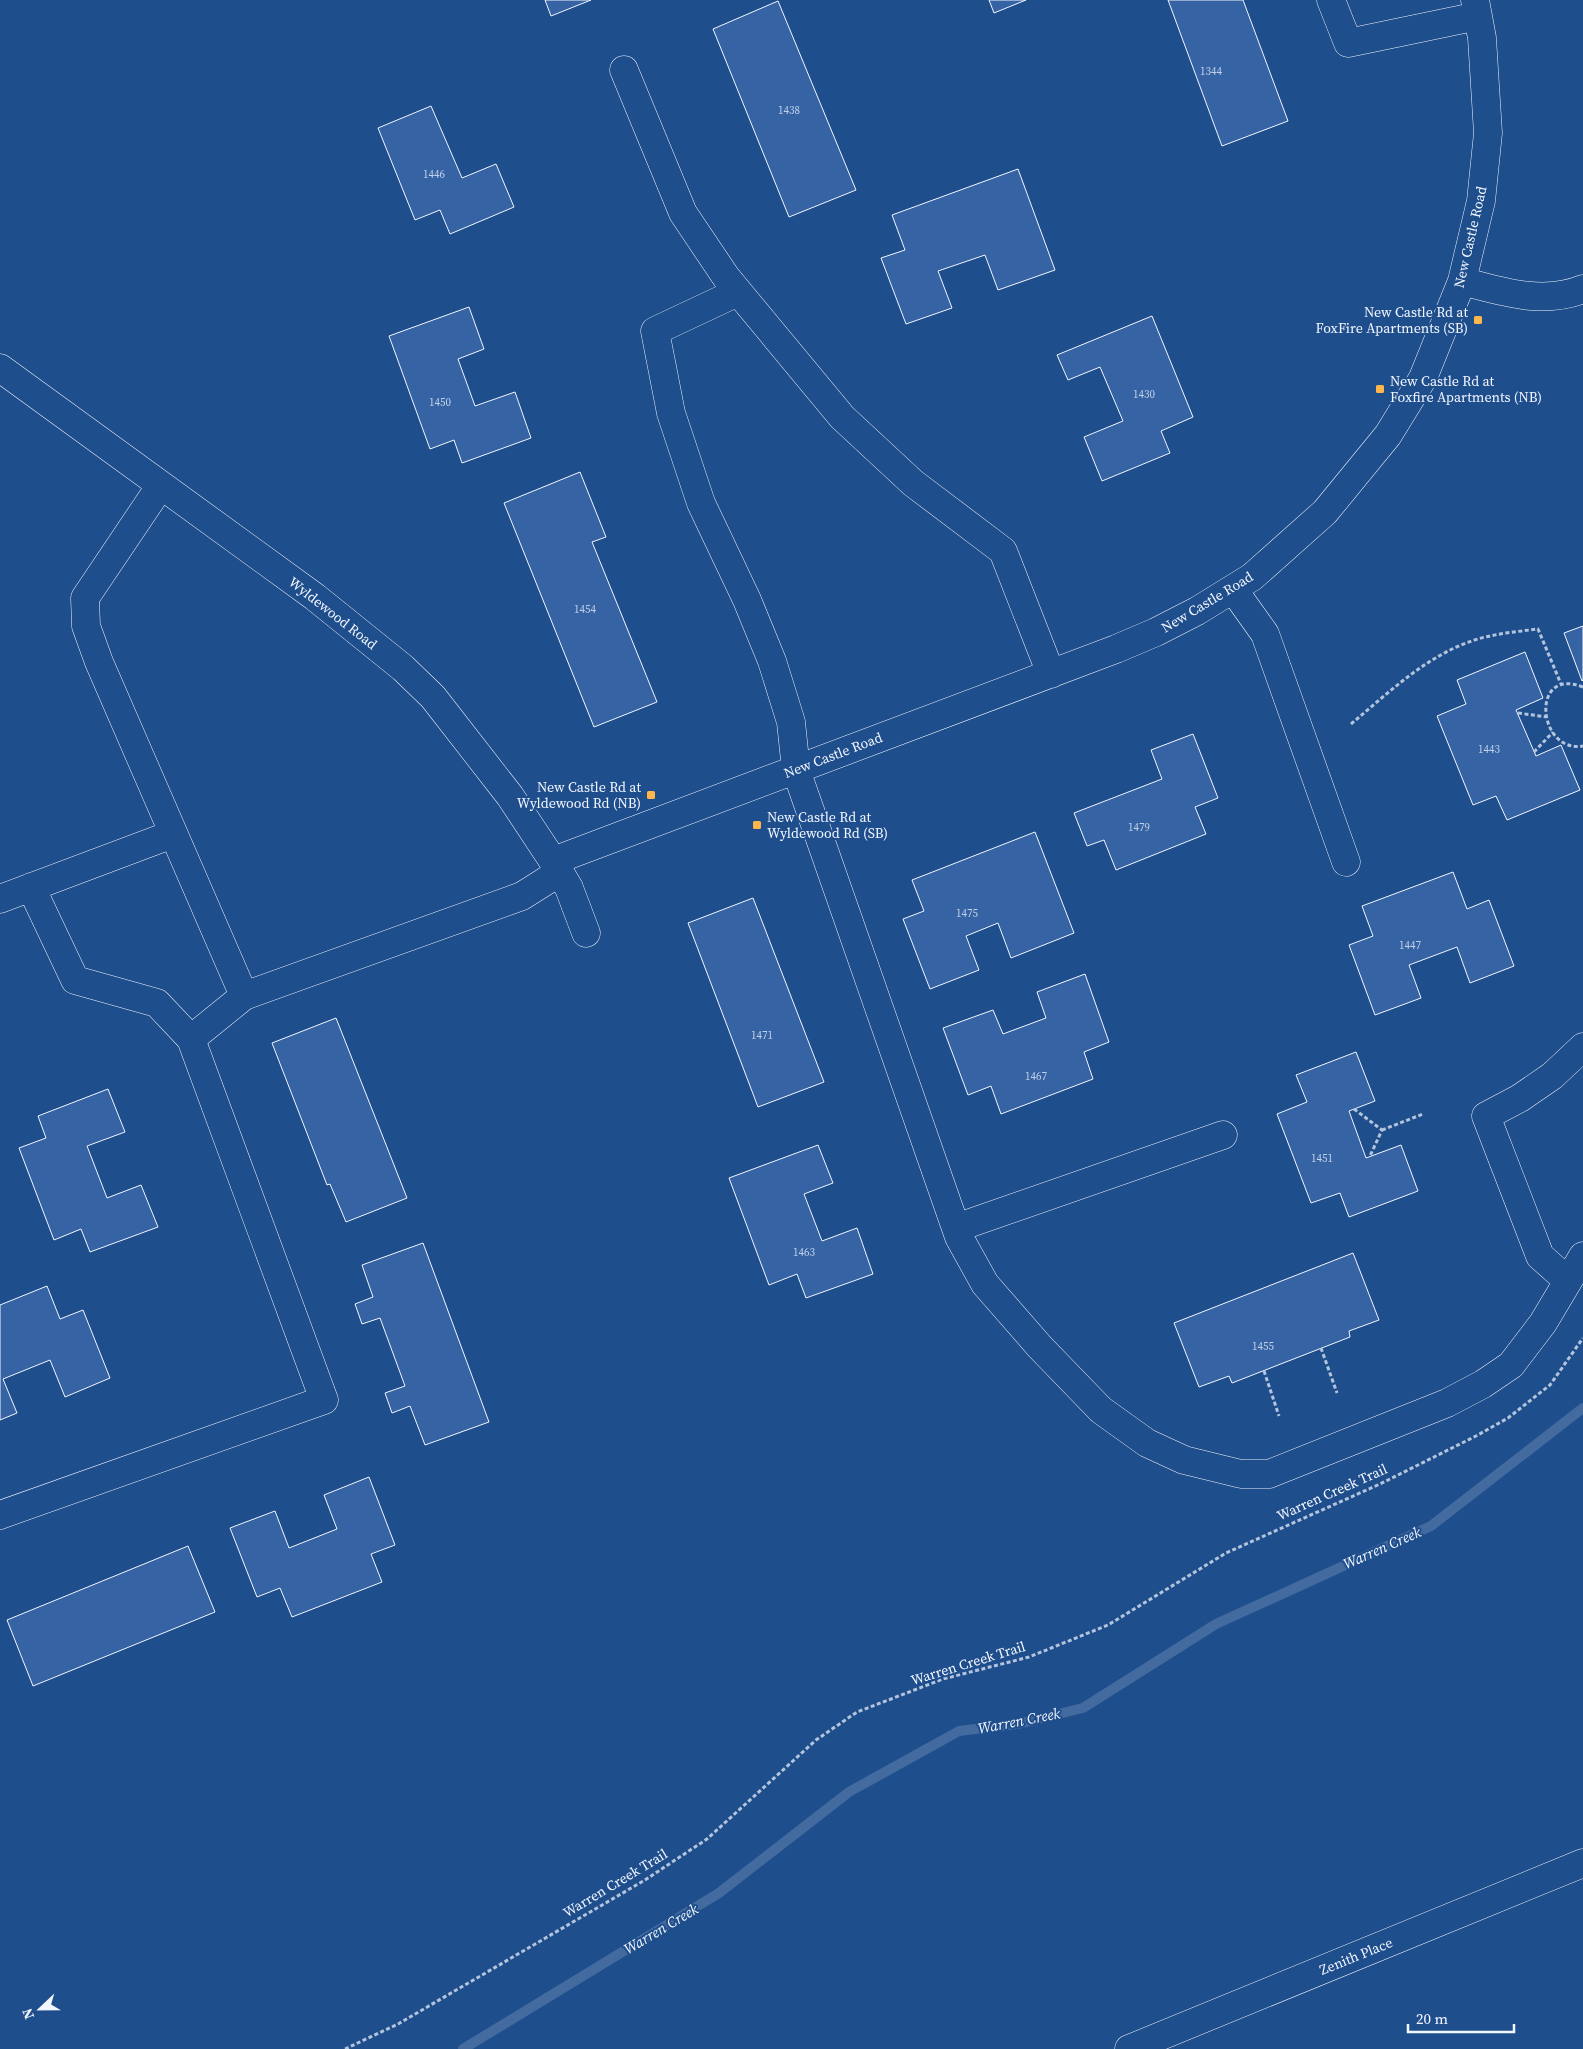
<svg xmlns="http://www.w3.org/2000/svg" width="1583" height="2049" viewBox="0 0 1583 2049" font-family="'Source Serif 4',serif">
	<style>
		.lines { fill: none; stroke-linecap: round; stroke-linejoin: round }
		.stream { stroke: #446ba0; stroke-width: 10 }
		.building { fill: #3563a3; stroke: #f2f6ff }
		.minor-casing { stroke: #f2f6ff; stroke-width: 29 }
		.path { stroke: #b3c4dc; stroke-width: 3; stroke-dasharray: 4 2.5; stroke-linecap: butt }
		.minor { stroke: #1f4e8c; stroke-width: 28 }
		.poi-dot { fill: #ffb74d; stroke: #1f4e8c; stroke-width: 2 }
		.labels { text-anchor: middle; stroke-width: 4; stroke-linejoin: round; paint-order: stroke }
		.number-label { font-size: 11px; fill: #c3d1e8 }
		.street-label { font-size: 14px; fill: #f2f6ff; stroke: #1f4e8c }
		.poi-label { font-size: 14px; fill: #f2f6ff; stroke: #1f4e8c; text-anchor: end }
		.water-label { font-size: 15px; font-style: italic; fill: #f2f6ff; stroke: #1f4e8c }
	</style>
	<rect width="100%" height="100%" fill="#1f4e8c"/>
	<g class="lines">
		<path class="stream" d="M463,2049l256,-156 130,-101 110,-61 59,-7 65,-16 133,-84 215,-98 152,-118"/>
	</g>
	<path class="building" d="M545,0h46l-40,16z
		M989,0h37l-32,13z
		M1168,0h75l45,121 -66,25z
		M778,1l78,189 -67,27 -76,-188z
		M431,106l31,72 34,-14 18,43 -64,27 -10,-24 -25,10 -37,-92z
		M1018,169l37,101 -57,20 -13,-35 -47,16 14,37 -46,16 -25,-66 24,-8 -13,-35z
		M469,307l15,42 -26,10 17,47 40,-14 16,46 -69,25 -8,-23 -24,9 -41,-113z
		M1152,316l41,101 -32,14 9,22 -68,28 -18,-44 39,-16 -23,-54 -32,13 -11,-25z
		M580,472l26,65 -14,5 65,160 -63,25 -90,-224z
		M1583,626v54l-1,1 -18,-48z
		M1525,652l18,46 -27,12 20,46 25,-11 19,45 -73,30 -11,-24 -23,9 -36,-89 29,-12 -9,-24z
		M1193,734l25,64 -23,9 11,27 -90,36 -12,-30 -17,6 -13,-33 88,-34 -11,-29z
		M1035,832l39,101 -63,25 -13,-35 -32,13 13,34 -49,19 -27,-70 21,-8 -12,-31z
		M1453,872l14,37 22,-9 25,66 -44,17 -13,-36 -48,18 12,33 -46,17 -26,-70 24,-9 -11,-30z
		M753,898l71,184 -66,25 -70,-184z
		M1085,974l24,68 -25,10 9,27 -92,35 -10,-28 -23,9 -25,-67 50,-18 10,24 43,-16 -9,-26z
		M336,1018l71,180 -61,24 -16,-38 -3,1 -55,-142z
		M1356,1052l19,49 -26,10 17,47 35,-13 17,46 -69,26 -9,-24 -29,10 -34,-89 30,-12 -11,-27z
		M108,1089l17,43 -38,14 20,52 34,-13 17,42 -68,25 -9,-23 -27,11 -35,-92 27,-10 -8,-22z
		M818,1145l15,38 -29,11 18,47 35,-13 16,46 -67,24 -9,-24 -28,11 -40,-107z
		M423,1243l66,179 -64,23 -15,-39 -18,7 -7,-20 20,-7 -25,-68 -18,6 -7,-20 18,-7 -11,-32z
		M1353,1253l26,67 -30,11 1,6 -118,46 -3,-7 -30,11 -25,-64z
		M47,1286l13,33 23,-9 27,68 -45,19 -15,-37 -47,19 14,34 -17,7v-115z
		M369,1477l26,68 -24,9 11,28 -90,35 -12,-29 -23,9 -27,-69 45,-17 14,37 48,-19 -13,-34z
		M188,1546l27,66 -182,74 -26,-66z"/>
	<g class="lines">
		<g class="minor-casing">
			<path id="minor" d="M1331,0l17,43 130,-27
				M624,70l59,143 43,64 116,140 71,66 90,68 48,123
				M1462,281c40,11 82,24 121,8
				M738,292l-83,39 16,82 30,90 46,97 25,61 19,61 5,48 163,467 26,47 55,63 61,63 46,33 37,17 57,14h28l178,-71 36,-19 28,-19 32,-42 40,-67
				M0,368l315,229 88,71 30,29 77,99 43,65 16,27 17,45
				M161,485l-76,113 1,28 13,36 145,334 278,-100 38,-24
				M1233,589l32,45 81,228
				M553,861l563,-212 40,-17 41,-21 55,-34 73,-65 63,-77 35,-57 39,-97 19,-80 7,-68 -6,-95 -7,-38
				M0,899l173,-65
				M191,1039l53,-43
				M956,1228l267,-93
				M1568,1281l-28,-25 -54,-140 34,-18 32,-22 31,-29
				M0,1515l324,-115 -133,-361 -34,-36 -82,-23 -44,-93
				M1129,2049l454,-186"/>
		</g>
		<path class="path" d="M1583,687c-54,-21 -45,67 0,59
			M1518,713l29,4
			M1351,724c36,-30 71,-64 115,-81 23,-9 48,-11 72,-14l23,55
			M1534,752l19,-20
			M1354,1109l28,21 -12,26
			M1382,1130l41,-16
			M1321,1348l16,45
			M1264,1371l15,45
			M345,2049l53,-25 247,-144 62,-41 109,-99 41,-28 86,-33 86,-22 79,-32 118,-72 154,-69 96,-48 32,-18 42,-33 33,-47"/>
		<use href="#minor" class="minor"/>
	</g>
	<g class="poi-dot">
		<rect x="1473" y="315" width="10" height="10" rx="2.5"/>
		<rect x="1375" y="384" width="10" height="10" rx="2.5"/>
		<rect x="646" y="790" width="10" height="10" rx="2.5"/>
		<rect x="752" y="820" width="10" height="10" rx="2.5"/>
	</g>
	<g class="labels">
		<g class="number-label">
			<text x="1211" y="75">1344</text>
			<text x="789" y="114">1438</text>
			<text x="434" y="178">1446</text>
			<text x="1144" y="398">1430</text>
			<text x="440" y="406">1450</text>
			<text x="585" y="613">1454</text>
			<text x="1489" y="753">1443</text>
			<text x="1139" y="831">1479</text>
			<text x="967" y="917">1475</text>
			<text x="1410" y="949">1447</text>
			<text x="762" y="1039">1471</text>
			<text x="1036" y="1080">1467</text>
			<text x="1322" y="1162">1451</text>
			<text x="804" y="1256">1463</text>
			<text x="1263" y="1350">1455</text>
		</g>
		<g class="street-label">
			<text transform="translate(1470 237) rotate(-77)" y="5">New Castle Road</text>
			<text transform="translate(1207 602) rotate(-31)" y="5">New Castle Road</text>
			<text transform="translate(333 613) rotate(38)" y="5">Wyldewood Road</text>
			<text transform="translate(833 755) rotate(-21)" y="5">New Castle Road</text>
			<text transform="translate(1332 1492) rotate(-24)" y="5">Warren Creek Trail</text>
			<text transform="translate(968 1663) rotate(-17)" y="5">Warren Creek Trail</text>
			<text transform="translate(615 1883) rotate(-31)" y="5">Warren Creek Trail</text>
			<text transform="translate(1356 1956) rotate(-22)" y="5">Zenith Place</text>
		</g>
		<g class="poi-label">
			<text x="1468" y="317">New Castle Rd at<tspan x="1468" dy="16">FoxFire Apartments (SB)</tspan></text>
			<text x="1390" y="386" text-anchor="start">New Castle Rd at<tspan x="1390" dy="16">Foxfire Apartments (NB)</tspan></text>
			<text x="641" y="792">New Castle Rd at<tspan x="641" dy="16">Wyldewood Rd (NB)</tspan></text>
			<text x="767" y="822" text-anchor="start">New Castle Rd at<tspan x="767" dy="16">Wyldewood Rd (SB)</tspan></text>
		</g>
		<g class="water-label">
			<text transform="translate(1382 1548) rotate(-24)" y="5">Warren Creek</text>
			<text transform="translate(1019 1721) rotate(-11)" y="5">Warren Creek</text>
			<text transform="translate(661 1929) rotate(-31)" y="5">Warren Creek</text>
		</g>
	</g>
	<g transform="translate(40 2009) rotate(248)" stroke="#1f4e8c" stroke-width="4" paint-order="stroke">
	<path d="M0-4L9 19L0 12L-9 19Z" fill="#f2f6ff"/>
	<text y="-8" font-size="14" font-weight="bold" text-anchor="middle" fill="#f2f6ff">N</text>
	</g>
	<path d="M1408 2024v8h106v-8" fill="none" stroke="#f2f6ff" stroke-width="2.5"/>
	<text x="1416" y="2024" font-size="15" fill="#f2f6ff" stroke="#1f4e8c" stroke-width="4" paint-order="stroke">20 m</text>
</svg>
